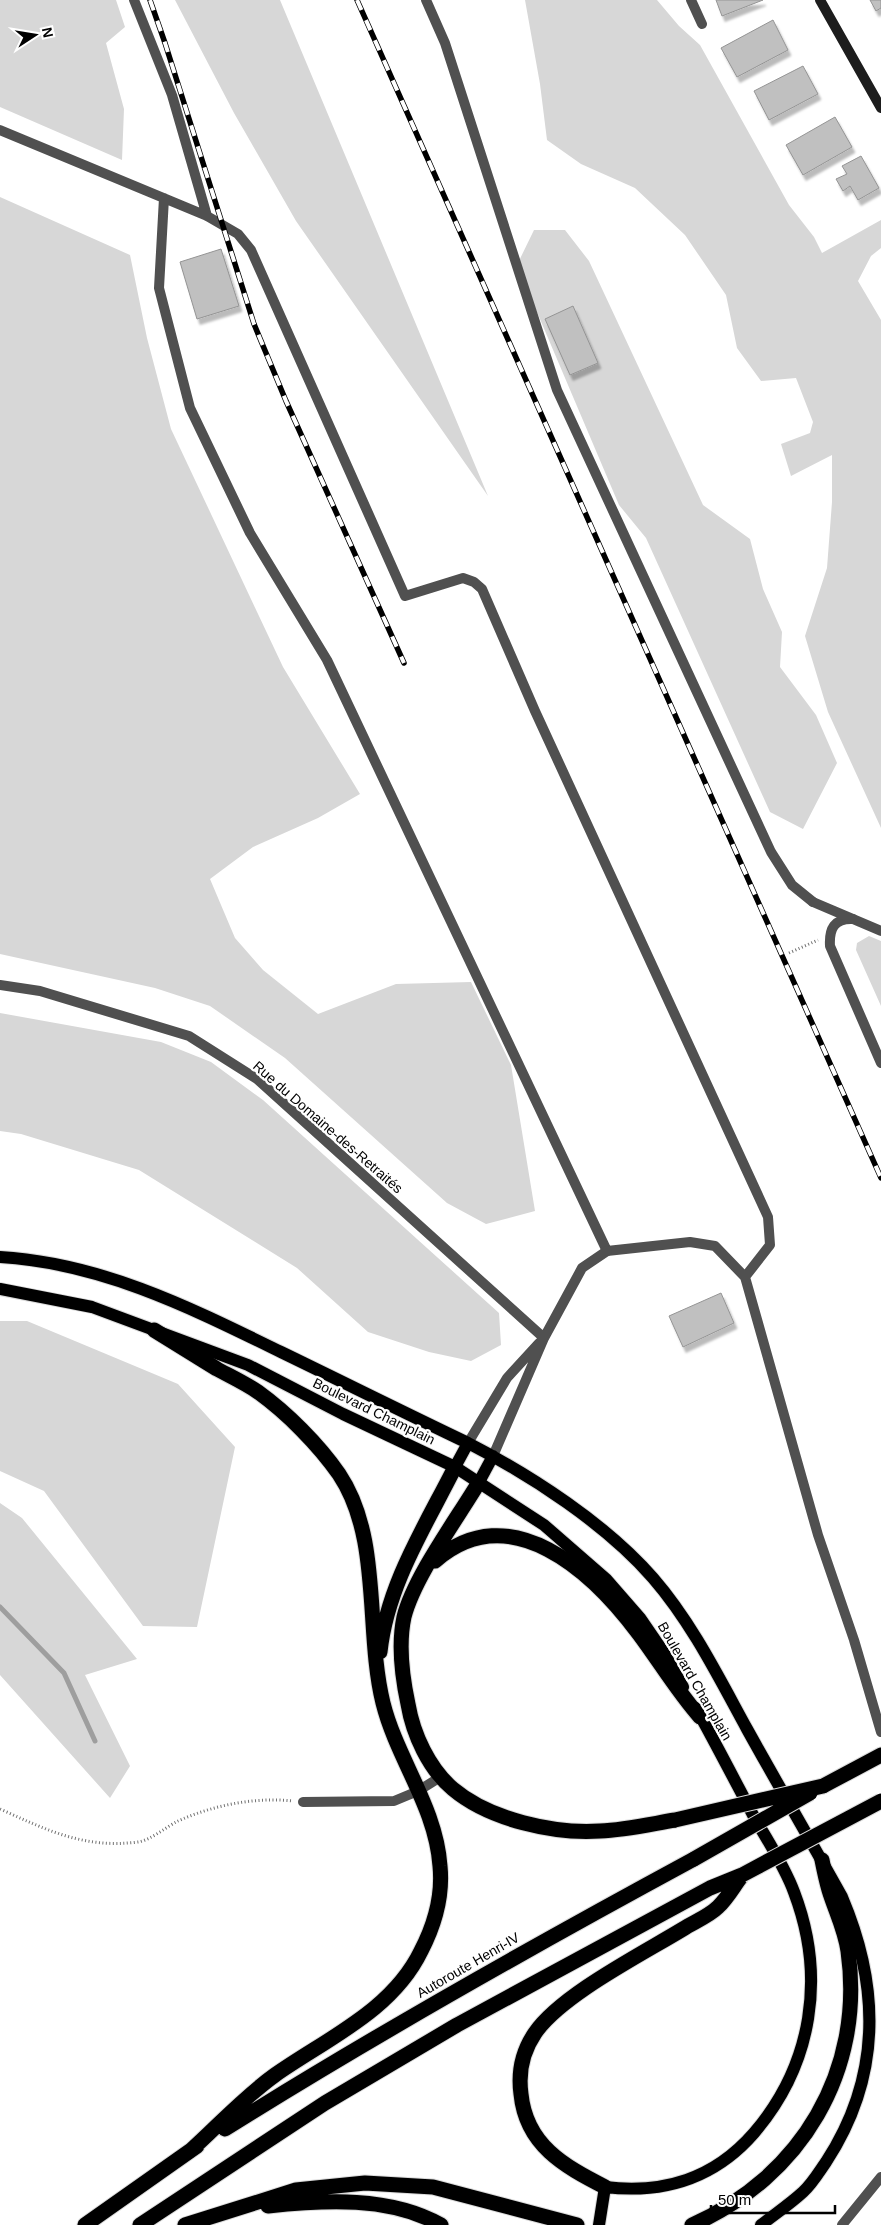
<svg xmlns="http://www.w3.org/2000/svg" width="881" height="2225" viewBox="0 0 881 2225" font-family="Helvetica,sans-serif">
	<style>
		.green { fill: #d7d7d7 }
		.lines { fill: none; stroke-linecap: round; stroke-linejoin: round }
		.stream { stroke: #9e9e9e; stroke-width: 5 }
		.building { fill: #c0c0c0; stroke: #949494; filter: url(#shadow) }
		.primary-casing { stroke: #dbdbdb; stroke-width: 14 }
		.highway-casing { stroke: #dbdbdb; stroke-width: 17 }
		.path { stroke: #727272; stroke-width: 3; stroke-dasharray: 1 2.5; stroke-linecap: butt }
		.lane { stroke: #505050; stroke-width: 10 }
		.street { stroke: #505050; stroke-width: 10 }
		.secondary { stroke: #1d1d1d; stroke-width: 10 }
		.primary { stroke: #000; stroke-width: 12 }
		.highway { stroke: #000; stroke-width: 15 }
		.rail-casing { stroke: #000; stroke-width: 5.5 }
		.rail { stroke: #fff; stroke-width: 4; stroke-dasharray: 11; stroke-linecap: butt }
		.highway-bridge-casing { stroke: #dbdbdb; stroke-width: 17; stroke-linecap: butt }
		.highway-bridge { stroke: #000; stroke-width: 15 }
		.labels { text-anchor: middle; stroke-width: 4.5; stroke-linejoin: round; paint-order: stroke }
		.street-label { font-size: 14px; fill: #000; stroke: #fff }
	</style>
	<defs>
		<filter id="shadow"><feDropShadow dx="3" dy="5.5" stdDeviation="1" flood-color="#0004"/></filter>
	</defs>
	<rect width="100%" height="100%" fill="#fff"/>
	<path class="green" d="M0,0h116l9,27 -19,16 18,66 -2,51 -122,-53z
		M175,0h105l208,496 -192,-275 -62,-108z
		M525,0h132l22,26 21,19 89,160 25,32 8,16 59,-33v28l-10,8 -13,25 23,39v508l-53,-116 -23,-76 22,-68 5,-66v-47l-41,21 -10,-32 29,-11 3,-11 -17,-44 -35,3 -24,-33 -11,-53 -41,-60 -50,-47 -54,-24 -34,-24 -7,-56z
		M0,197l130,58 17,83 24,91 112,238 77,127 -42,24 -65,29 -43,32 25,59 28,32 55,44 78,-30 75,-2 40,83 24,146 -49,13 -39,-21 -162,-145 -75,-52 -55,-18 -155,-34z
		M534,230h31l24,31 114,244 47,34 13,50 19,43 -2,35 36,48 21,48 -34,66 -33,-17 -124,-274 -27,-33 -102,-240z
		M869,936l12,5v65l-25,-56 1,-7z
		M0,1013l161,29 50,20 52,38 236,213 2,32 -30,16 -42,-9 -61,-20 -71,-64 -158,-98 -118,-36 -21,-3z
		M0,1321h27l151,63 57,63 -38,180 -54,-1 -99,-135 -44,-20z
		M0,1503l22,15 115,141 -52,16 45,91 -20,32 -110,-123z"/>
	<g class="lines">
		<path class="stream" d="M0,1607l64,66 31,68"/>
	</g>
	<path class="building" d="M716,0h47l-41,16z
		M870,0h11v8l-5,3z
		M773,20l15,30 -51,27 -16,-29z
		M803,66l15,28 -49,26 -15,-29z
		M835,117l17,30 -49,28 -17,-30z
		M861,156l18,32 -21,12 -8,-14 -7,5 -7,-12 11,-5 -5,-8z
		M221,249l18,57 -42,13 -17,-57z
		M573,306l25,57 -28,12 -25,-56z
		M721,1293l13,30 -51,24 -14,-31z"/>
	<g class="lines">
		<g class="primary-casing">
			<path id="primary" d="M0,1257c102,6 191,51 281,95 62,30 124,61 187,91 64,33 138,81 185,135 39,45 66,100 94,151 31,56 64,112 95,168 39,92 39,181 -16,265 -7,10 -14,22 -23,30 -13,12 -28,22 -42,33
				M0,1289l92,18 156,58 95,49 112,53 89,58 62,54 34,39 24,35 19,34
				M455,1467l13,-24
				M479,1482l14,-26
				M599,2225l6,-38c59,7 109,-8 149,-54 59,-69 72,-157 40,-241 -10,-27 -27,-52 -41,-77 -19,-36 -37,-71 -57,-107"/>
		</g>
		<g class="highway-casing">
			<path id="highway" d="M154,1330c21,13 42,26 63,39 13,7 28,14 41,23 29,21 60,52 81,82 43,64 26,156 44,229 14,56 53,104 57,163 3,30 -5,58 -19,85 -29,60 -95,88 -146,124 -31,22 -58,52 -86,77
				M479,1482c-22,37 -65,95 -75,135 -6,28 -2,59 4,87 5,30 21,65 45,85 37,31 101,45 147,42 25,-1 51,-7 75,-11
				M435,1561c75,-66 158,11 204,73 21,28 38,57 61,83
				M380,1652c7,-67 46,-127 75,-185
				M823,1786l58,-31
				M225,2129c153,-96 310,-184 469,-270
				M605,2187c-41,-21 -79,-42 -84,-93 -3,-22 1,-42 14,-61 26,-38 107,-79 148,-104 11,-7 26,-13 35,-22 9,-8 16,-21 23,-30
				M268,2206c56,-6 122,-10 173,19
				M85,2225l112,-79
				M140,2225l185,-122 132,-78 253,-137 32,-13
				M185,2225l111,-35 69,-7 68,4 144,38
				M692,2225c109,-48 173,-154 156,-274 -3,-22 -13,-41 -19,-61 -3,-10 -5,-20 -7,-30"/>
		</g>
		<path class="path" d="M789,953l29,-13
			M0,1809c47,21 84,40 138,33 13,-2 28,-15 40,-21 36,-16 76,-24 115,-20"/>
		<path class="lane" d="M134,0l38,95 35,121
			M426,0l19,43 112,347 214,462 21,33 21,17
			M691,0l11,24
			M0,130l207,86 31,18 13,16 154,346 58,-18 11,4 8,7 53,122 233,506 2,28 -25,32
			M164,198l-5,90 31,120 60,125 77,127 280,591 83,-9 25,4 30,31 73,258 36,105 27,92
			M853,919c-19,-1 -24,10 -23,27l51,117
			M842,2225l39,-48"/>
		<path class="street" d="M813,902l68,29
			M0,985l40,6 149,45 68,43 287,259
			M468,1443l39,-65 32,-35
			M493,1456l51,-118 38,-70 25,-17
			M303,1802l91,-1 24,-10 24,-15"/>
		<path class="secondary" d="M820,0l61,108"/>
		<use href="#primary" class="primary"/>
		<use href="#highway" class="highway"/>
		<g class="rail-casing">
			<path id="rail" d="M150,0l15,43 89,281 32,77 118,262
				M357,0l524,1178"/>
		</g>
		<use href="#rail" class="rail"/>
		<g class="highway-bridge-casing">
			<path id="highway-bridge" d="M675,1820l148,-34
				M694,1859l116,-66
				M742,1875l139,-74"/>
		</g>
		<use href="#highway-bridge" class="highway-bridge"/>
	</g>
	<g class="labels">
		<g class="street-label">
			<text transform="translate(328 1127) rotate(41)" y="5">Rue du Domaine-des-Retraités</text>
			<text transform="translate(374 1411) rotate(26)" y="5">Boulevard Champlain</text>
			<text transform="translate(695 1681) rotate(60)" y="5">Boulevard Champlain</text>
			<text transform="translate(468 1965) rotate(-30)" y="5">Autoroute Henri-IV</text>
		</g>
	</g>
	<g transform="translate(35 35) rotate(78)" stroke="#ffffff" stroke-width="4" paint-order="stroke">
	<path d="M0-4L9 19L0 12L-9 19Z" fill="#000000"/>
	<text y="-8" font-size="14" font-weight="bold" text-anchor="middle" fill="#000000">N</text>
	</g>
	<path d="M711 2205v8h124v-8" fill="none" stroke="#000000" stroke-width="2.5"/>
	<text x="718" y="2205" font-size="15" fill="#000000" stroke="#ffffff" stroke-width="4" paint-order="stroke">50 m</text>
</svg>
